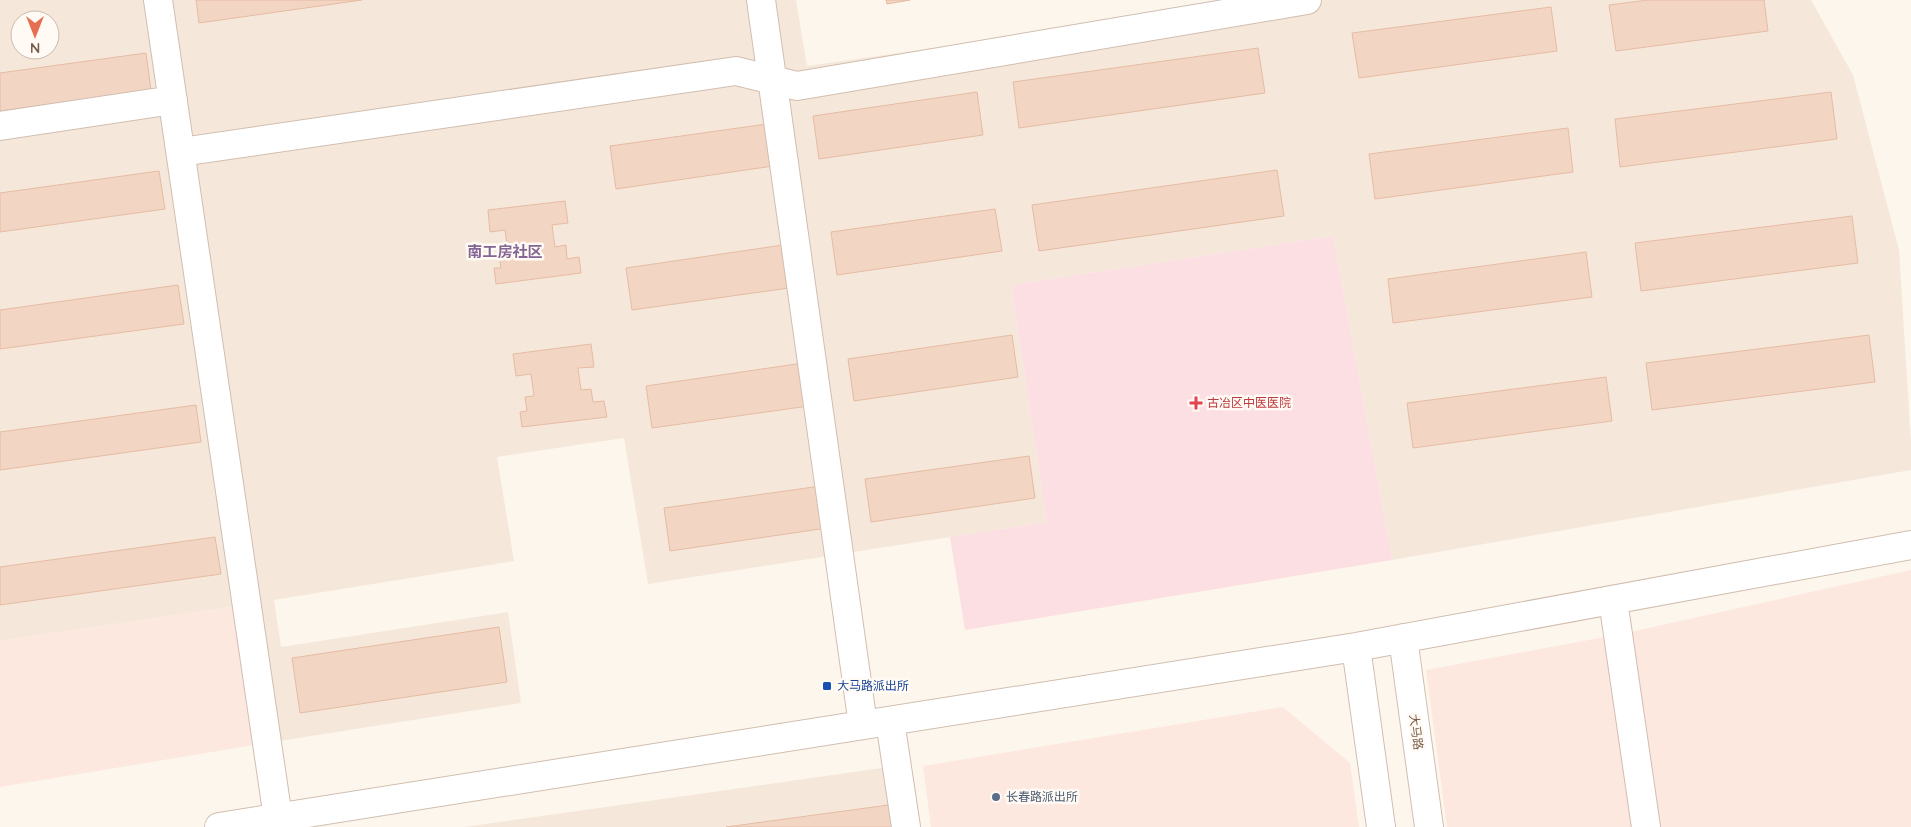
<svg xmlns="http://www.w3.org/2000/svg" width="1911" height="827" viewBox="0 0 1911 827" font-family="Quicksand,'Noto Sans SC',sans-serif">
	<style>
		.residential { fill: #f5e8da; fill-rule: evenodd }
		.commercial { fill: #fde8e0 }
		.medical { fill: #fbdfe3 }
		.building { fill: #f3d5c3; stroke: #e6bba3 }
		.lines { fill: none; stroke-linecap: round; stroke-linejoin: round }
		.minor-casing { stroke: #d1beb0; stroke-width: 30 }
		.minor { stroke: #fff; stroke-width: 28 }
		.health-dot { fill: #e0444e; stroke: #fffaf3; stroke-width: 2 }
		.transit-dot { fill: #1a4fb4; stroke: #fffaf3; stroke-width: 2 }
		.service-dot { fill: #5c6f8a; stroke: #fffaf3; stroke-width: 2 }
		.labels { text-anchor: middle; stroke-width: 5; stroke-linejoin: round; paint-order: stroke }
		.health-label { font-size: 12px; fill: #be3a42; stroke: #fffaf3; text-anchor: start }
		.transit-label { font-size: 12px; fill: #164399; stroke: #fffaf3; text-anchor: start }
		.street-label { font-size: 12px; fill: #7a5c4d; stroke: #fffaf3 }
		.service-label { font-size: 12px; fill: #4e5e75; stroke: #fffaf3; text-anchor: start }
		.quarter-label { font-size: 15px; font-weight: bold; fill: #846695; stroke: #fffaf3 }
	</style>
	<rect width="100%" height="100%" fill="#fdf6ec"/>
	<path class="residential" d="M0,0h796l11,66 451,-64v-2h553l42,75 46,175 12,193v27l-519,90 -59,-324 -322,49 36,237 -399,62 -24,-146 -127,19 17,104 -240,39 7,47 227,-35 13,91 -242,38 -21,-138 -258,38zM20,20h30v30h-30z
		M903,765l9,62h-448z"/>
	<path class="commercial" d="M1911,570v257h-464l-21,-157 195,-36z
		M258,603l21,138 -279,46v-146z
		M1283,707l67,56 9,64h-428l-8,-61z"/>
	<path class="medical" d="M1333,236l59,324 -427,70 -15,-93 97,-15 -36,-237z"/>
	<path class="building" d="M196,0h166l-163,23z
		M886,0h24l-23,4z
		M1648,0h116l4,31 -152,20 -7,-46z
		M1551,7l6,44 -198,27 -7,-45z
		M1258,48l7,45 -246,35 -6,-46z
		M146,53l5,37 -151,21v-38z
		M977,92l6,43 -164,24 -6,-43z
		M1831,92l6,47 -217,28 -5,-48z
		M774,123l6,42 -164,24 -6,-43z
		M1568,128l5,44 -198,27 -6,-45z
		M1277,170l7,46 -245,35 -7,-46z
		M159,171l6,38 -165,23v-39z
		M565,201l3,22 -16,2 3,22 11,-2 1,14 12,-2 2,16 -85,11 -2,-16h7l-2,-14 9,-1 -3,-23 -15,2 -2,-22z
		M995,209l7,42 -165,24 -6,-43z
		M1852,216l6,47 -217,28 -6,-48z
		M790,244l6,43 -164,23 -6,-42z
		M1586,252l6,45 -199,26 -5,-44z
		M178,285l6,39 -184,25v-39z
		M1012,335l6,42 -164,24 -6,-42z
		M1869,335l6,47 -223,28 -6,-47z
		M591,344l3,23 -16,1 3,22 10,-1 2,13 11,-1 3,16 -85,10 -2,-15 7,-1 -2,-14 9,-1 -3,-22 -15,2 -3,-22z
		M810,362l6,43 -164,23 -6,-42z
		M1606,377l6,44 -199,27 -6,-45z
		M196,405l5,37 -201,28v-38z
		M1029,456l6,42 -164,24 -6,-43z
		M828,485l6,42 -164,24 -6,-43z
		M215,537l6,37 -221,31v-38z
		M499,627l8,55 -207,31 -8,-55z
		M896,804l4,23h-174z"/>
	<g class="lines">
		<g class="minor-casing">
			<path id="minor" d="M158,0l120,818
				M761,0l102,725
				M0,126l173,-26
				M181,152l555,-81 61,15 510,-86
				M1613,600l33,227
				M1403,638l26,189
				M1356,647l25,180
				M890,721l16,106
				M219,827l1137,-180 555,-102"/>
		</g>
		<use href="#minor" class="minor"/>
	</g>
	<path class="health-dot" d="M1193.5 395.5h5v5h5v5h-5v5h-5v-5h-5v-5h5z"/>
	<rect class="transit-dot" x="822" y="681" width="10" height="10" rx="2.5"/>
	<circle class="service-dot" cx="996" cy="797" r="5"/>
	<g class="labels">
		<g class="health-label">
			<text x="1207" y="407">古冶区中医医院</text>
		</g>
		<g class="transit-label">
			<text x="837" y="690">大马路派出所</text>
		</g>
		<g class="street-label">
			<text transform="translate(1416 732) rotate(82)" y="4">大马路</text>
		</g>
		<g class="service-label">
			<text x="1006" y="801">长春路派出所</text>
		</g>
		<g class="quarter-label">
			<text x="505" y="257">南工房社区</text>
		</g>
	</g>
	<g transform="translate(35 35) rotate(180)"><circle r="24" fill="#fffaf3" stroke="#cabbb1"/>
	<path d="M0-4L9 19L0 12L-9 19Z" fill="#e76f51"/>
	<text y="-8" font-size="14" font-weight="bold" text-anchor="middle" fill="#7a5c4d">N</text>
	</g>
</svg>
